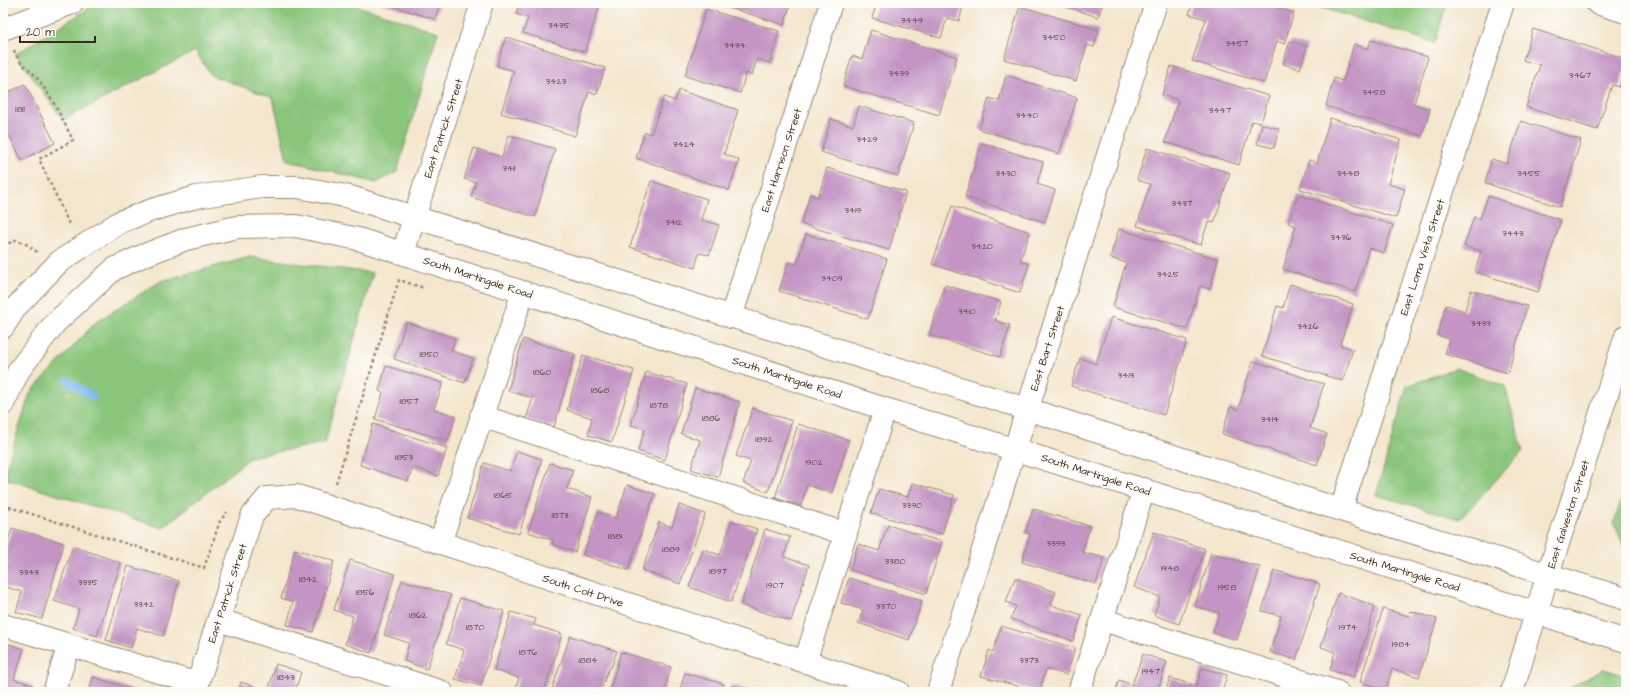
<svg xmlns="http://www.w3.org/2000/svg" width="1629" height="695" viewBox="0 0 1629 695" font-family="'Architects Daughter',sans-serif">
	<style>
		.green { fill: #89c57a; stroke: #62784c }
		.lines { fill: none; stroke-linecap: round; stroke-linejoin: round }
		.stream { stroke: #83bbf3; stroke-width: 8 }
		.building { fill: #c394c4 }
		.minor-casing { stroke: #988876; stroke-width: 24 }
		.path { stroke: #988876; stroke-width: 2.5; stroke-dasharray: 3 3; stroke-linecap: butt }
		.minor { stroke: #fff; stroke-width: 22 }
		.labels { text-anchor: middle; stroke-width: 4; stroke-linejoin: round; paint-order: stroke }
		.number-label { font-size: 9px; fill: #5d4448 }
		.street-label { font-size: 11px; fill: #3b2a1e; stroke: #fdfcf7 }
	</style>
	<rect width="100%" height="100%" fill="#fdfcf7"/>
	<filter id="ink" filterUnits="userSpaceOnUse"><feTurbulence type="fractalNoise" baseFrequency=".025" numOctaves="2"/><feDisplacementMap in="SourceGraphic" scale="8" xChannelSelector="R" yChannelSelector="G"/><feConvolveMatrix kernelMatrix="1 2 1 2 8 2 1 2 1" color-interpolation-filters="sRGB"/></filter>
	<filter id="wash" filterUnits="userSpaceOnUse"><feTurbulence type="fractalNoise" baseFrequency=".012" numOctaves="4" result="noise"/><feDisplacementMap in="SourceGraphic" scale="16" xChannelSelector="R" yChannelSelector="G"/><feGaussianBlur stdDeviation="0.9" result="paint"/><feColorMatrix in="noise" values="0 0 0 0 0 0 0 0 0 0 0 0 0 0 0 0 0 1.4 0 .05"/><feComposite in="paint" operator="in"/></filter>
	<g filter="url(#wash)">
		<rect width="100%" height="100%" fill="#f4e6cd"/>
		<path class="green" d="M97,3h251l90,29 -41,140 -21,11 -89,-23 -14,-62 -62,-23 -16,-24 -132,69 -47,-66z
			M1306,3h141l-12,40z
			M250,257l123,16 -48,170 -74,14 -89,71 -159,-50 27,-85 66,-71 65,-41z
			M1456,368l49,18 18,65 -63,68 -84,-24 31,-109z
			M1626,484v67l-12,-28z
			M1604,669l22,7v16h-64z"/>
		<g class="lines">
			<path class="stream" d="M68,381l25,16"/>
		</g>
		<g id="blocks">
			<path class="building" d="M381,3h59l-5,16z
				M519,3h81l-15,49 -62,-19 5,-15 -12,-4z
				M715,3h76l-7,22z
				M877,3h87l-5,18 -12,-3 -6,20 -69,-20z
				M1055,3h48l-5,14z
				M1193,3h69l32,10 -10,31 -7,-3 -13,42 -72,-22 14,-42 -17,-5z
				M1020,6l79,24 -5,17 -7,-2 -11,36 -72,-22z
				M706,9l73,22 -9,32 -13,-4 -5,16 -6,-2 -6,20 -55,-17z
				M1533,29l93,30v6l-7,22 -7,-2 -15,45 -71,-23 14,-42 -17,-5z
				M871,30l86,27 -18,58 -96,-29 9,-30 10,3z
				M506,37l99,31 -8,26 -8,-2 -14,44 -74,-23 13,-42 -17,-5z
				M1371,40l57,17 -14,47 16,5 -8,27 -96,-30 8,-28 9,3 11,-37 14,5z
				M1290,41l17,5 -7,23 -17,-5z
				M1171,66l98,30 -8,27 -9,-2 -13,44 -74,-23 13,-42 -16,-5z
				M1006,75l71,23 -18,56 -80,-25 10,-31 10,3z
				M25,84l30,59 -33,17 -19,-36v-29z
				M679,90l59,20 -14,44 15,6 -10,30 -93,-32 9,-26 6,2 13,-37 11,4z
				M859,106l55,17 -16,53 -77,-24 10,-33 22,7z
				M1330,118l71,22 -13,44 17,5 -9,29 -96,-29 9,-29 8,3z
				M1521,121l60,19 -21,67 -75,-24 7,-24 15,5z
				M1262,124l17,5 -5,19 -17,-4z
				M509,135l46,14 -20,68 -64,-20 5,-15 -12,-3 10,-31 28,9z
				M982,143l61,19 -6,22 18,6 -10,32 -80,-25z
				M1147,148l83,25 -16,50 -6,-1 -7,23 -64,-19 13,-42 -13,-4z
				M827,168l79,24 -17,58 -88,-26 9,-30 8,3z
				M651,181l56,18 -6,21 18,5 -10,30 -10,-2 -4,15 -65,-21z
				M1298,195l95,30 -9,28 -15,-5 -14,44 -72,-23 13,-43 -8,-3z
				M1488,196l73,24 -23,72 -63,-20 6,-21 -17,-5 10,-29 6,2z
				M952,206l78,26 -10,29 9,3 -9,29 -88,-29z
				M1119,229l99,30 -8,30 -10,-3 -13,43 -74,-22 13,-44 -16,-5z
				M806,234l81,25 -19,60 -89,-28 9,-29 9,2z
				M1290,284l63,20 -13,41 13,4 -10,32 -81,-25 15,-50 6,2z
				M945,285l56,17 -6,19 15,4 -10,32 -71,-22z
				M1471,290l56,16 -19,67 -63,-19 4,-15 -12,-4 9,-30 19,6z
				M1111,317l76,23 -23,75 -93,-29 9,-28 16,6z
				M406,322l49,16 -4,13 22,7 -8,25 -71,-24z
				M523,339l52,15 -21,73 -28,-8 7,-21 -25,-7z
				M583,355l51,15 -22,72 -24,-7 4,-17 -25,-8z
				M1253,361l71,23 -14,44 17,6 -10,31 -95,-31 8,-27 8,3z
				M386,366l57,17 -9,26 22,7 -8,25 -73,-22 8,-26 -4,-2z
				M646,372l41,12 -22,76 -27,-9 7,-22 -14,-4z
				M695,388l45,14 -22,75 -27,-8 9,-29 -19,-6z
				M753,408l39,13 -24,71 -25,-9 8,-22 -15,-5z
				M373,424l74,24 -9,28 -25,-9 -5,14 -48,-16z
				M798,424l51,16 -17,53 -25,-8 -6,21 -26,-8z
				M517,451l25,8 -23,75 -52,-16 17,-55 26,8z
				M550,463l23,7 -6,19 25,8 -17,55 -23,-8 1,-4 -25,-8z
				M912,483l42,12 -12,39 -71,-21 8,-24 29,8z
				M627,485l28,9 -27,76 -45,-15 15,-43 18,6z
				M679,505l26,9 -25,70 -38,-14 17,-48 13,5z
				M1033,509l57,17 -8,26 22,6 -8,26 -74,-22 8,-28 -5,-1z
				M732,521l25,8 -26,73 -42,-15 14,-38 17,6z
				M888,525l54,17 -16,52 -76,-24 8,-26 21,7z
				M12,528l52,15 -22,76 -26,-7 6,-20 -19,-6v-28z
				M765,529l25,8 -6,20 25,8 -18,56 -50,-16z
				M1154,532l51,17 -26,75 -25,-9 6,-18 -26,-10z
				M73,546l48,17 -24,73 -24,-8 6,-19 -25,-8z
				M295,549l39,12 -21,71 -26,-7 6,-23 -12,-4z
				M1211,553l49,14 -23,73 -24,-7 6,-20 -24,-7z
				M350,560l45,14 -24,79 -26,-9 8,-28 -19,-6z
				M128,566l51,15 -16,55 -26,-8 -6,20 -25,-8z
				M1274,570l46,14 -24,76 -26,-8 11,-36 -19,-5z
				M849,578l73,23 -13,39 -51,-17 5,-13 -22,-7z
				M1015,578l41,14 -5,13 31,10 -9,26 -62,-22 5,-13 -10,-4z
				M402,580l49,15 -24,74 -23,-8 5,-18 -25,-8z
				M1338,593l37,13 -21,71 -24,-7 5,-18 -14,-5z
				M460,598l44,13 -23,75 -26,-7 9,-29 -18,-6z
				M1383,609l26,7 1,-5 27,8 -18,58 -27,-8 -6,21 -26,-8z
				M511,612l25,7 -2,6 28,9 -18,58h-29l4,-14 -25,-8z
				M1001,626l74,22 -8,27 -21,-6 -7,23 -58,-16 8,-26 4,2z
				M570,636l47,15 -6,17h-2l-9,24h-49z
				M3,642l21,7 -10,30 19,6 -2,7h-28z
				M621,652l50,15 -7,25h-55z
				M1143,654l24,8 -10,30h-42l4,-12 13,5z
				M276,664l25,8 -6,20h-57l3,-10 27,9z
				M1202,668l25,7 -5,17h-57l5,-14 26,8z
				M685,673l39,11 -3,8h-42z
				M93,677l49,15h-53z
				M732,685l22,7h-24z"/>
		</g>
	</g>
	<g filter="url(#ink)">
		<use href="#blocks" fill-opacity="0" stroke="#988876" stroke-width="1"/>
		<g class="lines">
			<g class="minor-casing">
				<path id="minor" d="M1597,3l29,9
					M3,29l69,-26
					M403,253l79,-250
					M731,317l100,-314
					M3,327l13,-20 43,-45 61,-40 32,-12 44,-13 66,-10h36l52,10 677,212 314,101 285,89
					M3,404l16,-34 36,-47 59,-54 28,-13 44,-17 51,-12 59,-1 62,13 527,170 741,232
					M481,416l365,118
					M1341,510l162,-507
					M440,543l83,-251
					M219,620l223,72
					M1103,620l234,72
					M3,625l195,59
					M805,662l80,-253
					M54,692l15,-47
					M195,692l57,-176 15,-18 30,-2 601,196
					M938,692l218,-689
					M1079,692l65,-203
					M1512,692l36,-118 78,-238"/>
			</g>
			<path class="path" d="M14,50c6,17 14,16 23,28 15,18 25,41 36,62l-34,19 31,67
				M3,246l13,-6 12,5 9,7
				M3,467l3,1 -3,8
				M336,483l63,-203 25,8
				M3,505l201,63 16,-47 7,-9"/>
			<use href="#minor" class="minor"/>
		</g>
	</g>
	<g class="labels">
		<g class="number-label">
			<text x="912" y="23">3449</text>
			<text x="559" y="28">3435</text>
			<text x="1054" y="40">3450</text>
			<text x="1237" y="46">3457</text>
			<text x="735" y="48">3434</text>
			<text x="899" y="76">3439</text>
			<text x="1580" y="78">3467</text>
			<text x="556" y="84">3423</text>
			<text x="1374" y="95">3458</text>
			<text x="20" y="112">1811</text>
			<text x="1220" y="113">3447</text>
			<text x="1027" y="118">3440</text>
			<text x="867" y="142">3429</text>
			<text x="684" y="147">3424</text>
			<text x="509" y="171">3411</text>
			<text x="1006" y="176">3430</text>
			<text x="1348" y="176">3448</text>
			<text x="1529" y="176">3455</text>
			<text x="1182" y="206">3437</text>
			<text x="853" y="213">3419</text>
			<text x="674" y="225">3412</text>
			<text x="1513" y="236">3443</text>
			<text x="1341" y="240">3436</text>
			<text x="982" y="249">3420</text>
			<text x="1168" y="277">3425</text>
			<text x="832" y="281">3409</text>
			<text x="967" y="314">3410</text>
			<text x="1481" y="326">3433</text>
			<text x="1308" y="329">3426</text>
			<text x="429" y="357">1850</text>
			<text x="542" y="375">1860</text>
			<text x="1126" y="378">3413</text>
			<text x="600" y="393">1868</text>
			<text x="409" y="404">1857</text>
			<text x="659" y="408">1878</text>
			<text x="711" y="421">1886</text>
			<text x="1270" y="422">3414</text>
			<text x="764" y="442">1892</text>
			<text x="404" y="460">1853</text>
			<text x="814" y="465">1902</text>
			<text x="503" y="498">1865</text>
			<text x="912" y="508">3390</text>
			<text x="560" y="518">1873</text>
			<text x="615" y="539">1881</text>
			<text x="1056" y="546">3393</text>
			<text x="671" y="552">1889</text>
			<text x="895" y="564">3380</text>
			<text x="1170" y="571">1948</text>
			<text x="718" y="574">1897</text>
			<text x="29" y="575">3343</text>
			<text x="308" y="582">1842</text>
			<text x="88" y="585">3335</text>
			<text x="775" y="588">1907</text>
			<text x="1227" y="590">1958</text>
			<text x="365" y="595">1856</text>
			<text x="144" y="607">3342</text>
			<text x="886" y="609">3370</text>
			<text x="418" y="618">1862</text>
			<text x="475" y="630">1870</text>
			<text x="1348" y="630">1974</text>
			<text x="1401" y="647">1984</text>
			<text x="528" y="655">1876</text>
			<text x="588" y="663">1884</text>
			<text x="1029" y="663">3373</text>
			<text x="1151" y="674">1947</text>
			<text x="286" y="680">1843</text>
		</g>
		<g class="street-label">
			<text transform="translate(443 128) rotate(-72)" y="4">East Patrick Street</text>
			<text transform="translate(781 160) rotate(-72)" y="4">East Harrison Street</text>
			<text transform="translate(1422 257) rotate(-72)" y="4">East Loma Vista Street</text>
			<text transform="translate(478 277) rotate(18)" y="4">South Martingale Road</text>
			<text transform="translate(1047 348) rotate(-72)" y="4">East Bart Street</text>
			<text transform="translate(787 377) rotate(18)" y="4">South Martingale Road</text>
			<text transform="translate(1096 474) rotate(18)" y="4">South Martingale Road</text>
			<text transform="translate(1568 514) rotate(-72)" y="4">East Galveston Street</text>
			<text transform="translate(1405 571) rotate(17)" y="4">South Martingale Road</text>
			<text transform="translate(583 590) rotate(18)" y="4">South Colt Drive</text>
			<text transform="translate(227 593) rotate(-72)" y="4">East Patrick Street</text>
		</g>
	</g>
	<rect width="1629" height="695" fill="none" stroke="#fdfcf7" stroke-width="16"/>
	<path d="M20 36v6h75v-6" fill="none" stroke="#3b2a1e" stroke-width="2"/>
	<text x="26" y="36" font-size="12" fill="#3b2a1e" stroke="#fdfcf7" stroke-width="3" paint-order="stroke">20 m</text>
</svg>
